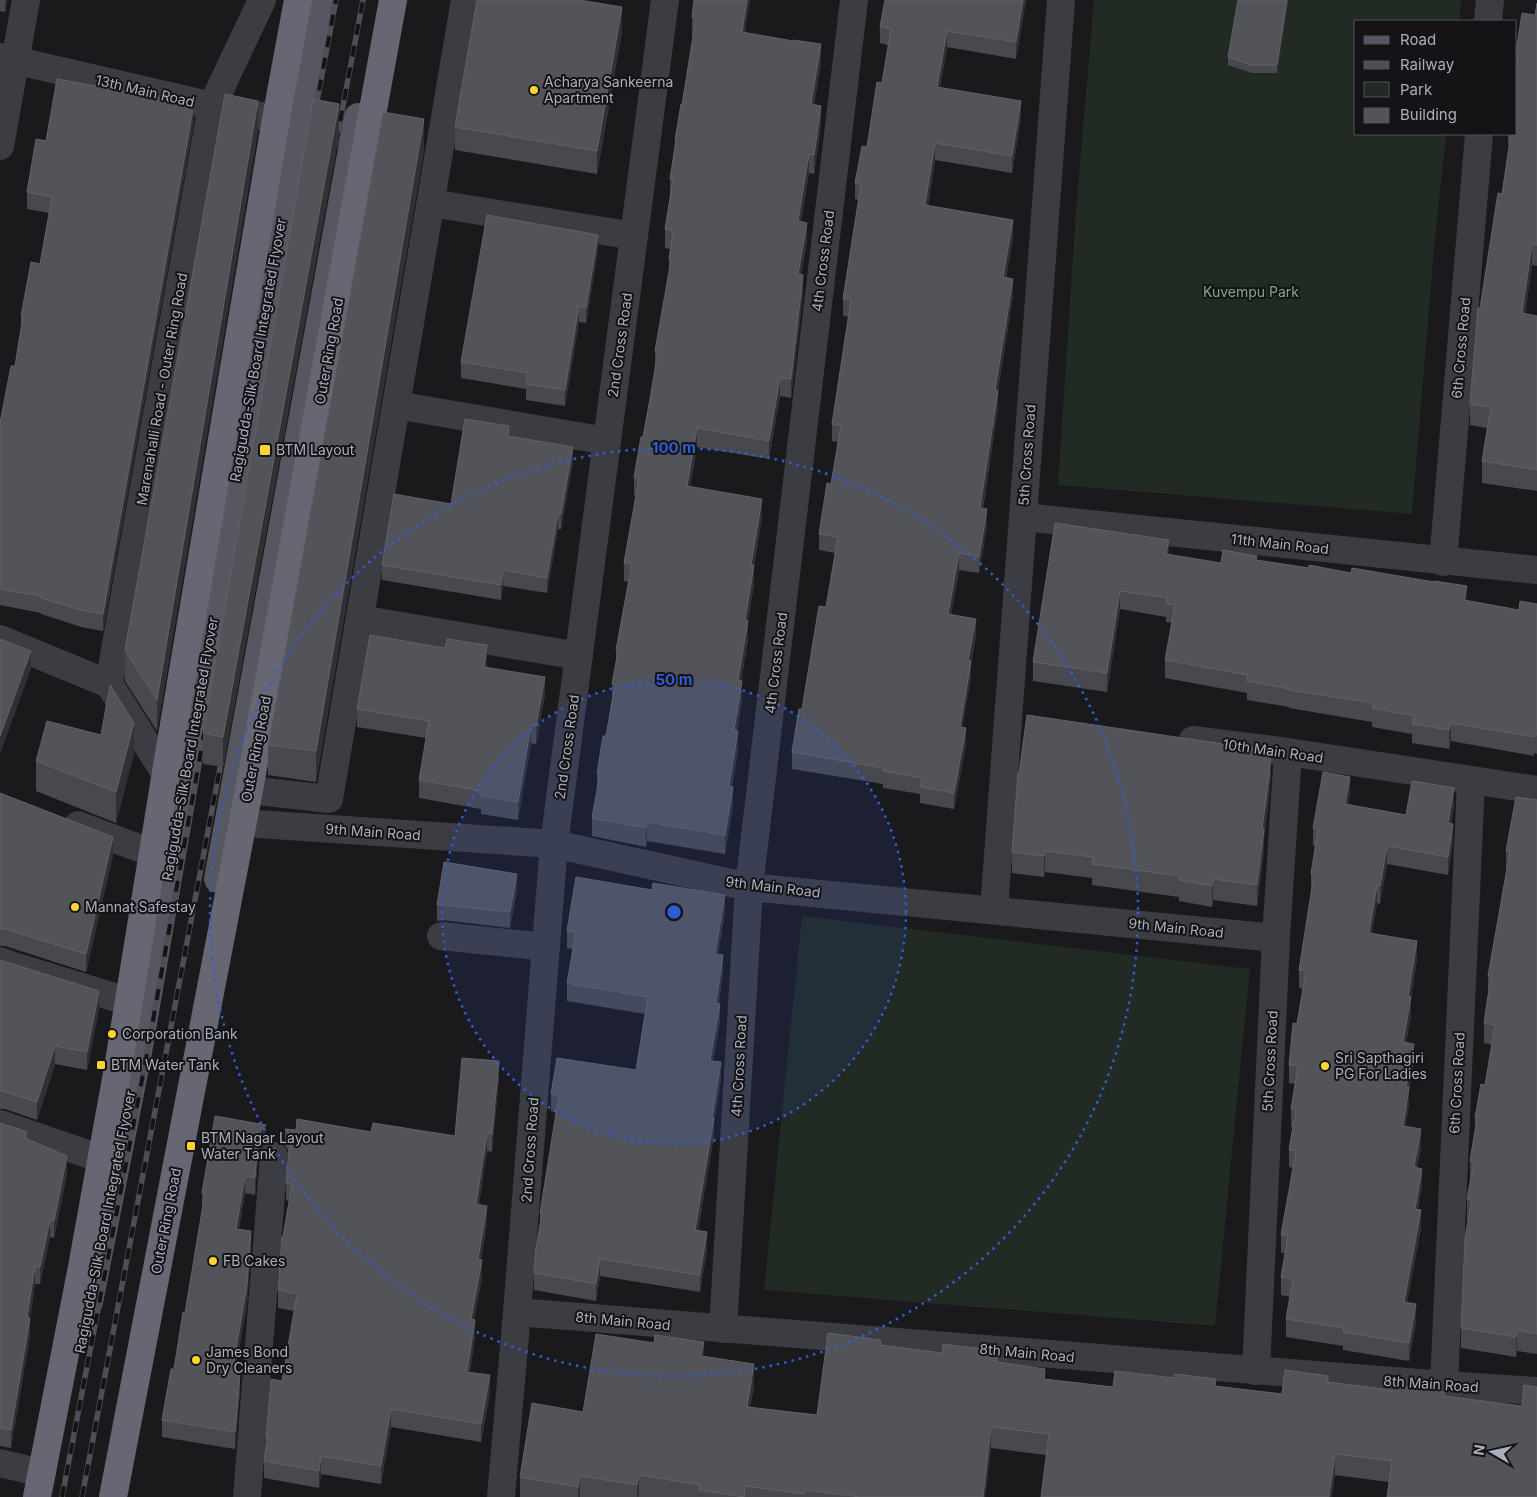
<svg xmlns="http://www.w3.org/2000/svg" width="1537" height="1497" viewBox="0 0 1537 1497" font-family="Inter,sans-serif">
	<style>
		.green { fill: #212a23 }
		.lines { fill: none; stroke-linecap: round; stroke-linejoin: round }
		.minor { stroke: #3c3c43; stroke-width: 28 }
		.major { stroke: #565760; stroke-width: 28 }
		.highway { stroke: #666772; stroke-width: 28 }
		.rail-casing { stroke: #4d4e56; stroke-width: 5.5 }
		.rail { stroke: #141417; stroke-width: 4; stroke-dasharray: 11; stroke-linecap: butt }
		.wall { fill: #48494e }
		.shaded-wall { fill: #313135 }
		.building { fill: #53545a; stroke: #616269 }
		.ring { fill: none; stroke: #325cd4; stroke-width: 2.5; stroke-dasharray: 2.5 5 }
		.poi-dot { fill: #fdd430; stroke: #141417; stroke-width: 2 }
		.labels { text-anchor: middle; stroke-width: 4; stroke-linejoin: round; paint-order: stroke }
		.poi-label { font-size: 14px; fill: #abaebc; stroke: #141417; text-anchor: start }
		.street-label { font-size: 14px; fill: #abaebc; stroke: #141417 }
		.park-label { font-size: 14px; fill: #81a889; stroke: #141417 }
		.centre { fill: #325cd4; stroke: #141417; stroke-width: 2.5 }
		.ring-label { font-size: 15px; text-anchor: middle; font-weight: bold; fill: #325cd4; stroke: #141417; stroke-width: 4; stroke-linejoin: round; paint-order: stroke }
	</style>
	<rect width="100%" height="100%" fill="#1a191c"/>
	<path class="green" d="M1094,0h367l-2,21h-103v113h90l-12,116 -22,264 -354,-29 18,-275z
		M802,916l448,53 -35,357 -451,-36z"/>
	<g class="lines">
		<path class="minor" d="M1488,21l2,-21
			M0,57l212,49 64,13
			M0,146l26,-146
			M431,203l203,33
			M396,405l211,36
			M1023,517l514,53
			M1443,562l36,-428
			M360,619l219,37
			M0,639l109,45
			M1193,740l95,12 249,38
			M165,773l-56,-89 103,-578 50,-106
			M249,790l80,9 136,-799
			M242,823l312,21 195,43 527,51
			M78,825l74,28
			M994,910l67,-910
			M441,936l105,11
			M0,961l13,5 117,36
			M0,1124l102,35
			M517,1312l927,73 93,6
			M723,1329l26,-442 105,-887
			M1256,1371l20,-433 12,-186
			M1444,1385l27,-604
			M0,1463l42,10
			M247,1497l27,-341
			M501,1497l16,-185 37,-468 111,-844"/>
		<path class="major" d="M218,879l140,-762
			M89,1302l49,-250 181,-1052"/>
		<path class="highway" d="M37,1497l45,-230 36,-199 50,-308 108,-641 22,-119
			M113,1497l136,-707 144,-790"/>
		<g class="rail-casing">
			<path id="rail" d="M315,112l21,-112
				M336,143l27,-143
				M62,1497l85,-443 59,-331
				M82,1497l141,-745"/>
		</g>
		<use href="#rail" class="rail"/>
	</g>
	<path class="wall" d="M0,0h7l-2,12 -5,-1z
		M694,0h56l-6,33 77,30 -7,42 7,20 -7,49 -5,-1 -8,49 6,19 -6,34 2,19 -12,104 -11,-2 -11,63 -72,-12 -7,40 72,31 -8,47v19l-6,37v19l-7,41 1,19 -5,31 1,19 -6,37 1,18 -8,49 -78,-13 -1,6 -54,-11v-18l5,-27v-18l9,-37 6,-36v-16l4,-18v-16l12,-68 -4,-1v-18l12,-67h-2v-19l9,-40 12,-67v-19l14,-77v-15l1,-10 -5,-1v-19l5,-31v-19l5,-32v-7l7,-35 11,-69h-1v-19z
		M1026,0l-10,59 -69,-12 -7,41 81,30 -9,55 -77,-13 -7,46 85,31 -7,41 7,18 -15,94v17l-15,102 4,17 -8,47 -20,-3 -8,45 25,21 -5,28v13l-9,50 4,17 -12,65 -34,-6v-9l-37,-6v-4l-91,-15v-17l34,-145 9,-54 -16,-3v-16l12,-50 7,-42 -6,-1v-17l17,-107 -6,-1v-17l16,-99 -4,-1v-16l12,-36 15,-64 6,-38 -8,-2v-16z
		M1288,0l-11,73h-25l-24,-8v-8z
		M1537,3v263l-5,-1 -7,49 12,2v175l-55,-8v-22l5,-33 -17,-3v-21l10,-96 22,-114 7,-49 -1,-1v-10h8v-82l19,-37z
		M622,31l-25,143 -142,-24v-23z
		M194,121l-91,510 -22,-4 -40,-13v-1l-41,-8v-182l15,-57 6,-37v-13l19,-52 9,-51 -22,-4v-17l19,-51z
		M258,131l-101,600 -32,-50v-31z
		M339,135l-116,632 -20,-3v-31z
		M424,150l-108,632 -48,-7v-30z
		M598,250l-12,73 -7,-1 -14,84 -39,-6v-11l-65,-11v-16z
		M509,436l64,26 -12,67h-3l-11,64 -44,-7 -2,14 -119,-20v-15l69,-61z
		M1055,523l114,32 52,8 36,-3 210,41 52,9 18,-6v150l-3,-1v3l-83,-15 -2,8 -37,-6v-9l-40,-7v-5l-83,-14v-1l-42,-7v-7l-82,-15v-18l7,-37 -6,-1v-5l-46,-8 -13,83 -74,-11v-19z
		M487,663v5l58,27 -9,49 -5,-1 -13,77 -37,-6v-5l-62,-11v-18l7,-42 -69,-11v-18z
		M134,753l-18,70 -80,-32v-30z
		M1271,772l-2,26 -5,39v13l-7,56 -44,-6 -1,7 -33,-6v-4l-87,-12v-7l-47,-6 -1,5 -32,-4v-21z
		M0,793l113,62 -27,117 -81,-26h-5z
		M1350,794l-2,11 58,10 48,-9 -3,18 2,18 -5,33 -61,-11 -7,40 -3,-1 -5,30 45,26 -6,38v18l-5,28 8,19 -5,27v16l-4,22 16,20 -4,21 5,18 -4,23 3,19 -14,74 9,20 -7,39 -66,-11v-4l-57,-9v-18l4,-22 -9,-2v-18l4,-24h-4v-18l12,-67 -4,-1v-17l4,-23h-2v-18l4,-25 -6,-1v-18l14,-76 -4,-1v-18l12,-78v-18l5,-28h-3v-18z
		M1537,800v554l-20,-3 -1,6 -55,-9v-20l7,-108h-1v-21l3,-18v-20l5,-30v-13l10,-33 7,-40 -8,-2v-20l4,-28v-19l18,-104v-21z
		M517,890l-7,38 -67,-8 -6,1v-16z
		M725,912l-7,42 5,18 -4,31 1,18 -7,40 8,19 -7,42v13l-16,96 9,19 -7,42 -100,-16 -4,25 -62,-11v-17l6,-50v-10l16,-101 -5,-1v-17l85,-24 9,-56 -78,-13v-18l6,-34 -6,-1v-17z
		M0,960l99,49 -12,61 -32,-6 -18,56 -32,-11h-5z
		M499,1078l-7,74 -5,-1 -8,53 8,19 -6,36 1,18 -8,43 1,17 -5,35 20,21 -9,49 -90,-15 -10,57 -60,-10 -2,14 -55,-10v-17l2,-15v-9l16,-56 12,-70 -16,-3v-18l5,-53 6,-36 -3,-1v-17l3,-31 -1,-2 -3,-4v-17l11,1 75,2 84,4z
		M0,1123l27,16 40,35 -13,64 -4,-1 -10,47h-5l-5,34v17l-19,113 -11,-2z
		M266,1143l-5,5 -3,7 -3,40 -10,-2 -6,36 12,20 -4,54 -12,70 5,19 -5,57 -73,-12v-17l12,-51 11,-56 17,-103v-17z
		M881,1345l117,18 47,16 68,8 103,-1 66,8 46,-12 116,14 93,101 -148,-15 -54,-7 -289,-20 -55,-7 -6,49h-465v-20l63,-65 121,-56 50,30 -4,21 67,8z"/>
	<path class="shaded-wall" d="M5,0h2l-2,12z
		M747,0h3l-8,51v-19z
		M1023,0h3l-10,59v-17z
		M1287,0h1l-11,73v-8z
		M622,7v24l-25,143v-23z
		M947,31v16l-10,57v-17z
		M821,44v19l-10,60v-19z
		M258,101v30l-101,600v-31z
		M1021,101v17l-9,55v-17z
		M194,104v17l-91,510v-17z
		M339,104v31l-116,632v-30z
		M821,106v19l-7,49v-19z
		M424,119v31l-108,632v-31z
		M935,143v17l-10,62v-17z
		M809,154v19l-11,67v-19z
		M1013,220v17l-10,57v-17z
		M807,223v18l-9,52v-19z
		M598,235v15l-12,73v-15z
		M1532,244v21l-10,70v-22z
		M803,275v19l-12,104v-19z
		M1013,279v17l-18,110v-16z
		M579,306v16l-14,84v-16z
		M780,378v18l-11,63v-18z
		M998,390v17l-18,118v-17z
		M697,428v19l-10,58v-19z
		M573,447v15l-12,67v-15z
		M762,499v19l-11,65v-18z
		M987,509v17l-8,47v-16z
		M558,513v16l-11,64v-15z
		M1169,540v18l-3,-4z
		M959,553v17l-11,61v-17z
		M754,565v19l-9,55v-19z
		M503,570v16l-2,14v-15z
		M1467,586v18l-3,-4z
		M1120,591v18l-13,83v-19z
		M976,619v17l-5,28v13l-11,66v-16l8,-67z
		M748,621v19l-10,59v-19z
		M487,645v18l-3,22v-18z
		M31,651v18l-31,85v-18z
		M545,677v18l-9,49v-18z
		M742,681v19l-8,49v-19z
		M134,723v30l-18,70v-31z
		M1451,723v18l-2,8v-19z
		M531,725v18l-13,77v-18z
		M966,728v16l-12,65v-16z
		M738,731v19l-9,55v-19z
		M1271,751v21l-2,26 -5,39v13l-7,56v-21l5,-56z
		M1350,777v17l-5,28v-18z
		M733,787v18l-8,49v-19z
		M1454,788v18l-6,35v-18z
		M647,822v19l-1,6v-19z
		M1453,824v18l-5,33v-18z
		M113,837v18l-27,117v-18z
		M1387,846v18l-7,40v-18z
		M1045,851v21l-1,5v-21z
		M517,874v16l-7,38v-16z
		M1213,879v21l-1,7v-21z
		M1377,885v18l-8,48v-18z
		M725,895v17l-10,59v-17z
		M1417,941v18l-9,55v-18z
		M723,955v17l-7,48v-17z
		M99,991v18l-12,61v-18z
		M1411,997v18l-8,45v-18z
		M720,1004v17l-10,57v-17z
		M1414,1044v18l-5,27v16l-6,39v-18l3,-39z
		M55,1046v18l-18,56v-18z
		M499,1061v17l-7,74v-18z
		M721,1062v18l-7,42v13l-19,113v-18l17,-112z
		M266,1125v18l-5,5 -3,7 -3,40v-17l3,-41 3,-7z
		M1421,1129v18l-7,38v-18z
		M487,1134v17l-11,70v-17z
		M67,1156v18l-13,64v-17z
		M1422,1169v17l-7,41v-18z
		M245,1176v17l-9,53v-17z
		M487,1206v17l-9,53v-17z
		M1421,1210v18l-17,92v-18z
		M50,1220v17l-10,47v-17z
		M251,1231v18l-4,54 -15,87v-17z
		M707,1232v18l-7,42v-17z
		M600,1259v17l-4,25v-17z
		M482,1260v17l-11,60v-18z
		M35,1266v18l-8,51v-18z
		M1416,1304v18l-7,39v-18z
		M30,1318v17l-19,113v-18z
		M475,1320v17l-8,52v-17z
		M1517,1330v21l-1,6v-20z
		M704,1342v22l-3,-8z
		M754,1364v22l-7,42v-21z
		M240,1374v18l-5,57v-17z
		M490,1375v18l-9,49v-18z
		M391,1409v18l-10,57v-18z
		M991,1427v21l-6,49h-2z
		M1335,1454v21l-3,22h-3z
		M321,1456v18l-2,14v-17z
		M639,1475v21l-2,1v-12z
		M580,1476v21h-2v-10z"/>
	<path class="building" d="M477,0h102l43,7 -25,144 -142,-24z
		M694,0h53l-5,32 51,9v-1l28,4 -10,60 10,2 -7,49 -5,-1 -11,67 9,2 -9,51 5,1 -12,104 -11,-1 -11,63 -72,-13 -10,58 75,13 -11,66h3l-9,55 3,1 -10,59 4,1 -8,49 4,1 -9,55 4,1 -8,48 -78,-13 -1,6 -54,-10 8,-45h-3l6,-37h3l9,-51 -3,-1 6,-33 -2,-1 16,-86 -8,-1 15,-85 -5,-1 7,-40h2l7,-38 8,-48h-3l16,-91 -2,-1 4,-28 -8,-2 8,-49 -3,-1 6,-39h-1l6,-36 1,1 14,-87 -4,-1z
		M885,0h138l-7,42 -69,-11 -10,56 84,14 -9,55 -77,-13 -10,62 88,15 -10,57 10,2 -18,111h3l-18,118 7,1 -8,48 -20,-4 -11,61 28,5 -8,41 3,1 -11,66 6,1 -12,65 -34,-6 2,-9 -39,-7v-3l-91,-16 7,-43h3l17,-103 7,1 12,-70 -19,-3 8,-51 4,1 10,-58 -9,-2 19,-124 -8,-1 18,-115 -6,-1 7,-37 5,1 10,-65 5,1 9,-54 -11,-2z
		M1238,0h49l-10,65h-25l-24,-8z
		M1537,3v242l-5,-1 -10,69 15,3v154l-55,-9 9,-54 -21,-3 8,-96h2l18,-115 4,1 9,-60h5v-63l2,-15h-2v-4l6,-39 13,2z
		M57,79l137,25 -91,510 -22,-4 -40,-12v-2l-41,-7v-166l11,-57h4l8,-50h-2l10,-54 9,2 12,-67 -25,-5 9,-53 10,2z
		M225,94l33,7 -101,599 -32,-50z
		M313,99l26,5 -116,633 -20,-4z
		M383,112l41,7 -108,632 -48,-6z
		M487,215l111,20 -12,73 -7,-2 -14,84 -39,-6 2,-11 -67,-11z
		M465,419l44,7 -1,10 65,11 -12,67 -3,-1 -11,65 -44,-8 -2,15 -119,-20 12,-71 57,10z
		M1055,523l114,17 -3,14 55,9 2,-13 34,6 -1,4 53,8v-3l42,8 1,-5 82,14v-1l33,5 -3,14 55,10 1,-9 17,3v131h-3v2l-83,-14 -2,7 -37,-6 2,-8 -42,-8 1,-5 -84,-13 1,-1 -43,-8 1,-6 -83,-15 10,-55 -9,-1 1,-6 -47,-7 -13,82 -74,-11z
		M370,635l75,13 2,-9 40,6 -3,22 61,10 -9,49 -5,-1 -13,77 -37,-6 1,-5 -63,-11 10,-59 -72,-12z
		M0,639l31,12 -31,85z
		M110,685l24,38 -18,69 -80,-31 11,-40 54,14z
		M1027,715l244,36 -2,26 -7,52h2l-7,56 -44,-6 -1,7 -33,-6 1,-4 -88,-12 1,-7 -48,-6 -1,5 -32,-4 6,-79h1z
		M1323,772l27,5 -5,27 61,11 6,-34 42,7 -6,35 5,1 -5,33 -61,-11 -7,40 -3,-1 -8,48 48,8 -9,55 3,1 -8,45 11,2 -8,43h3l-6,39 18,3 -7,38 8,2 -7,40 6,1 -17,92 12,2 -7,39 -66,-11 1,-4 -58,-9 7,-40 -12,-2 7,-41 -7,-1 15,-84 -7,-1 7,-41h-5l7,-43 -9,-1 4,-42 4,1 9,-53 -7,-1 15,-95 -3,-1 7,-45 -5,-1z
		M0,793l113,44 -27,117 -81,-25 -5,-1z
		M1516,797l21,3v534l-20,-4 -1,7 -55,-9 4,-91 7,-37 -5,-1 7,-37 -4,-1 7,-42 -2,-1 6,-34 4,1 10,-60 -11,-2 7,-47h-3l22,-124 -4,-1z
		M444,862l73,12 -7,38 -67,-7h-6z
		M576,877l76,13 1,-7 72,12 -10,59 8,1 -7,48 4,1 -10,57 11,1 -9,56h2l-19,112 12,2 -7,43 -100,-16 -4,25 -62,-11 2,-25 6,-35h-2l19,-118 -8,-1 6,-36 79,12 12,-73 -81,-14 9,-51 -9,-1z
		M0,960l99,31 -12,61 -32,-6 -18,56 -32,-10 -5,-1z
		M462,1058l37,3 -7,73h-5l-11,70 11,2 -9,53 4,1 -11,59 4,1 -8,52 23,3 -9,49 -90,-15 -10,57 -60,-10 -2,15 -55,-10 3,-24h-1l5,-58 11,2 15,-87 -19,-4 4,-54 1,1 9,-53 -6,-1 4,-43 -2,-8 -3,-3 11,1 1,-11 74,13 2,-9 82,13z
		M215,1116l51,9 -5,5 -3,7 -3,41 -10,-2 -9,53 15,2 -4,54 -15,88 8,1 -5,58 -73,-12 9,-51h3l9,-57 2,1 20,-120h-3z
		M0,1123l27,9 -2,6 42,18 -13,65 -4,-1 -10,47 -5,-1 -8,51 3,1 -19,112 -11,-2z
		M828,1333l53,7 -1,5 62,8 1,-9 55,7 -1,11 48,7 -1,10 69,8 2,-16 59,7 1,-4 41,5 -1,7 67,8 3,-24 43,6v6l70,9 1,-5 45,6v4l78,10 2,-21 13,2v110h-150l5,-36 -57,-7 -6,43h-288l8,-63 -58,-7 -8,70h-122l-55,-7 -1,4 -60,-8 -1,11 -45,-7 1,-5 -61,-10 -2,10 -57,-9 -2,11 -58,-10 12,-74 51,9 13,-78 58,9 1,-8 49,7 -3,14 53,8 -7,43 70,8z"/>
	<circle cx="674" cy="912" r="232" fill="#325cd4" fill-opacity=".12"/>
	<g class="ring">
		<circle cx="674" cy="912" r="232"/>
		<circle cx="674" cy="912" r="464"/>
	</g>
	<g class="poi-dot">
		<circle cx="534" cy="90" r="5"/>
		<rect x="259" y="444" width="12" height="12" rx="2.5"/>
		<circle cx="75" cy="907" r="5"/>
		<circle cx="112" cy="1034" r="5"/>
		<rect x="96" y="1060" width="10" height="10" rx="2.5"/>
		<circle cx="1325" cy="1066" r="5"/>
		<rect x="186" y="1141" width="10" height="10" rx="2.5"/>
		<circle cx="213" cy="1261" r="5"/>
		<circle cx="196" cy="1360" r="5"/>
	</g>
	<g class="labels">
		<g class="poi-label">
			<text x="544" y="87">Acharya Sankeerna<tspan x="544" dy="16">Apartment</tspan></text>
			<text x="276" y="455">BTM Layout</text>
			<text x="85" y="912">Mannat Safestay</text>
			<text x="122" y="1039">Corporation Bank</text>
			<text x="1335" y="1063">Sri Sapthagiri<tspan x="1335" dy="16">PG For Ladies</tspan></text>
			<text x="111" y="1070">BTM Water Tank</text>
			<text x="201" y="1143">BTM Nagar Layout<tspan x="201" dy="16">Water Tank</tspan></text>
			<text x="223" y="1266">FB Cakes</text>
			<text x="206" y="1357">James Bond<tspan x="206" dy="16">Dry Cleaners</tspan></text>
		</g>
		<g class="street-label">
			<text transform="translate(145 91) rotate(13)" y="5">13th Main Road</text>
			<text transform="translate(823 261) rotate(-83)" y="5">4th Cross Road</text>
			<text transform="translate(620 345) rotate(-82)" y="5">2nd Cross Road</text>
			<text transform="translate(1461 348) rotate(-85)" y="5">6th Cross Road</text>
			<text transform="translate(258 350) rotate(-80)" y="5">Ragigudda-Silk Board Integrated Flyover</text>
			<text transform="translate(329 351) rotate(-80)" y="5">Outer Ring Road</text>
			<text transform="translate(162 389) rotate(-80)" y="5">Marenahalli Road - Outer Ring Road</text>
			<text transform="translate(1027 455) rotate(-86)" y="5">5th Cross Road</text>
			<text transform="translate(1280 544) rotate(6)" y="5">11th Main Road</text>
			<text transform="translate(776 663) rotate(-83)" y="5">4th Cross Road</text>
			<text transform="translate(567 747) rotate(-82)" y="5">2nd Cross Road</text>
			<text transform="translate(190 749) rotate(-80)" y="5">Ragigudda-Silk Board Integrated Flyover</text>
			<text transform="translate(256 749) rotate(-79)" y="5">Outer Ring Road</text>
			<text transform="translate(1273 751) rotate(8)" y="5">10th Main Road</text>
			<text transform="translate(373 832) rotate(4)" y="5">9th Main Road</text>
			<text transform="translate(773 887) rotate(7)" y="5">9th Main Road</text>
			<text transform="translate(1176 928) rotate(6)" y="5">9th Main Road</text>
			<text transform="translate(1270 1061) rotate(-87)" y="5">5th Cross Road</text>
			<text transform="translate(739 1066) rotate(-87)" y="5">4th Cross Road</text>
			<text transform="translate(1457 1083) rotate(-87)" y="5">6th Cross Road</text>
			<text transform="translate(530 1150) rotate(-86)" y="5">2nd Cross Road</text>
			<text transform="translate(166 1221) rotate(-79)" y="5">Outer Ring Road</text>
			<text transform="translate(105 1222) rotate(-79)" y="5">Ragigudda-Silk Board Integrated Flyover</text>
			<text transform="translate(623 1321) rotate(5)" y="5">8th Main Road</text>
			<text transform="translate(1027 1353) rotate(5)" y="5">8th Main Road</text>
			<text transform="translate(1431 1384) rotate(4)" y="5">8th Main Road</text>
		</g>
		<g class="park-label">
			<text x="1251" y="297">Kuvempu Park</text>
		</g>
	</g>
	<circle cx="674" cy="912" r="8" class="centre"/>
	<g class="ring-label">
		<text x="674" y="453">100 m</text>
		<text x="674" y="685">50 m</text>
	</g>
	<rect x="1354" y="20" width="162" height="115" fill="#141417" stroke="#505259"/>
	<rect x="1364" y="36" width="25" height="8" fill="#565760" stroke="#505259"/>
	<text x="1400" y="45" font-size="15" fill="#abaebc">Road</text>
	<rect x="1364" y="61" width="25" height="8" fill="#4d4e56" stroke="#505259"/>
	<text x="1400" y="70" font-size="15" fill="#abaebc">Railway</text>
	<rect x="1364" y="82" width="25" height="15" fill="#212a23" stroke="#505259"/>
	<text x="1400" y="95" font-size="15" fill="#abaebc">Park</text>
	<rect x="1364" y="108" width="25" height="15" fill="#53545a" stroke="#505259"/>
	<text x="1400" y="120" font-size="15" fill="#abaebc">Building</text>
	<g transform="translate(1492 1452) rotate(279)" stroke="#141417" stroke-width="4" paint-order="stroke">
	<path d="M0-4L9 19L0 12L-9 19Z" fill="#abaebc"/>
	<text y="-8" font-size="14" font-weight="bold" text-anchor="middle" fill="#abaebc">N</text>
	</g>
</svg>
